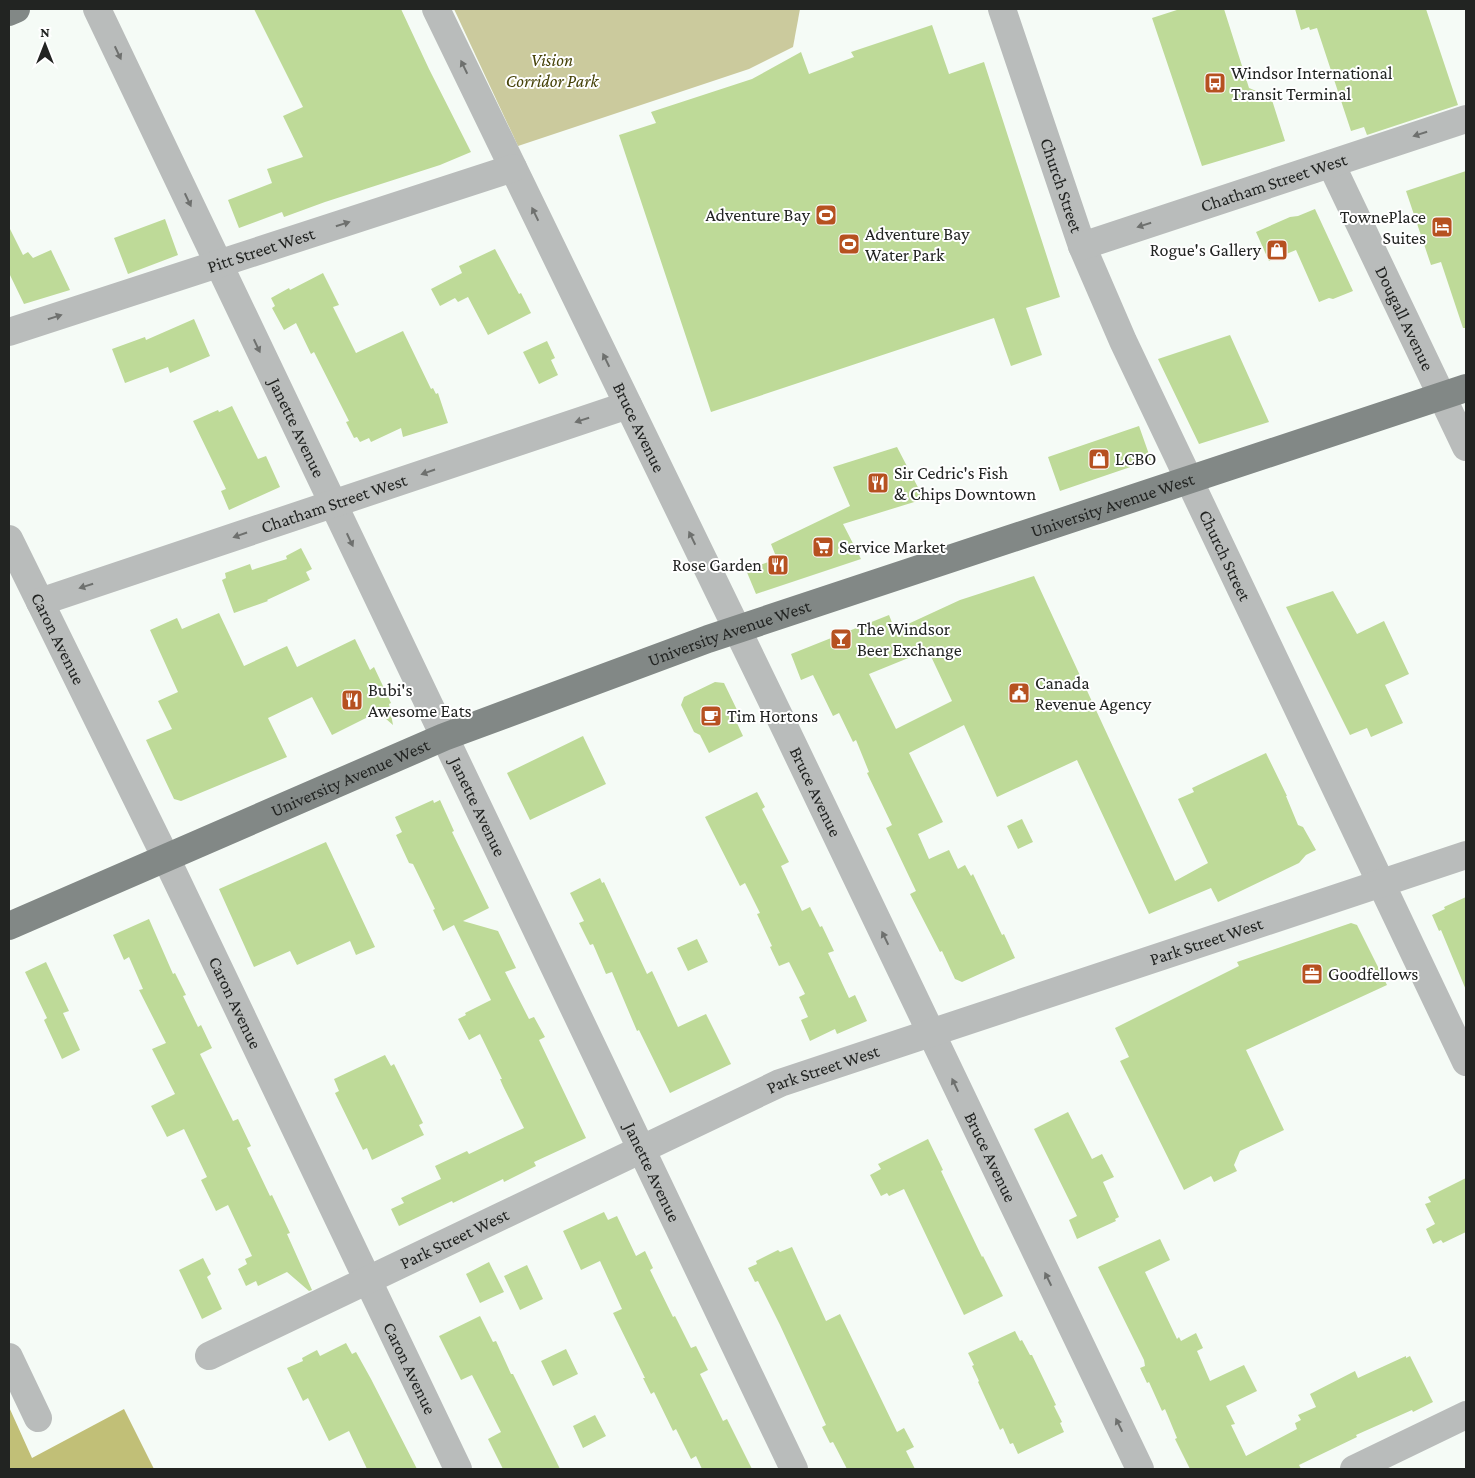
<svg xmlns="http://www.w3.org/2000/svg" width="1475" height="1478" viewBox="0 0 1475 1478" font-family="'Crimson Pro',serif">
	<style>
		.green { fill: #cbca9d }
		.forest { fill: #c1bf77 }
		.building { fill: #beda98; fill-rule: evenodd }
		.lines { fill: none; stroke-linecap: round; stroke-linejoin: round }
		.minor { stroke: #b9bcbb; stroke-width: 28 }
		.major { stroke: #828886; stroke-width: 28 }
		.oneway { fill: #6e706e }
		.labels { text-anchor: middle; stroke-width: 4; stroke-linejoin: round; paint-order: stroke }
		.park-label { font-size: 18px; font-style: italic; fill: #454208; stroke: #fff }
		.poi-label { font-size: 18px; fill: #222422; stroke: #fff; text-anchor: start }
		.street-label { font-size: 18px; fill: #222422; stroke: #fff }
	</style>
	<rect width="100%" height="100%" fill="#f5fbf6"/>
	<path class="green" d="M454,9h346l-7,38 -44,22 -231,77z"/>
	<path class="forest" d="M9,1407l23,51 92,-49 30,60h-145z"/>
	<path class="building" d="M254,9h147l28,60 42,83 -31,13 -115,37 -41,15 -2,-5 -43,16 -11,-28 44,-17 -5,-14 36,-12 -20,-41 20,-9z
		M1180,9h44l25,79 22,9 14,44 -83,25 -50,-148z
		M1295,9h131l32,96 -91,30 -3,-8 -13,4 -34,-103 -7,2 -1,-3 -8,3z
		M932,25l17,49 35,-12 76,235 -34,11 16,47 -31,11 -17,-48 -283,94 -92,-277 37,-12 -5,-11 101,-33 49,-27 8,22 45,-17 -3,-5z
		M1466,171v157h-3l-22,-66 -10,3 -25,-74z
		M1315,209l38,82 -20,8 -4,-1 -10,4 -23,-52 -27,11 -13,-29 34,-15 8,-1z
		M165,219l13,36 -50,19 -14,-36z
		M9,227l14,28 5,-3 5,6 18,-8 19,40 -46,14 -15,-31z
		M495,249l24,45 2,-1 10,20 -43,22 -20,-38 -10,5 -3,-4 -15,8 -9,-17 31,-16 -3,-7z
		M323,273l16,32 -6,2 23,46 47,-22 28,58 2,-1 3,6 2,-1 10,30 -45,14 -2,-9 -30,14 -2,-4 -9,4 -3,-5 -3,1 -8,-16 3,-1 -35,-69 -3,2 -15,-31 -12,7 -12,-22 3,-2 -4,-8 18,-10 1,2z
		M194,319l16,37 -40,17 -2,-6 -43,16 -13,-34 33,-12 1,3z
		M1230,335l39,87 -70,22 -41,-85z
		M547,341l8,17 -4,2 7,15 -19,9 -16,-32z
		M232,406l26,53 8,-3 14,31 -51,23 -8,-19 5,-2 -33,-68 25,-11 1,2z
		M1139,426l12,34 -91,31 -12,-34z
		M897,447l27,52 -81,25 18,35 -105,35 -10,-24 31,-11 -6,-15 79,-38 -17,-39z
		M301,548l11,21 -6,3 4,8 -43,20 1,1 -34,12 -12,-33 4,-2 -1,-5 25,-9 2,6 35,-11 -1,-3z
		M1034,576l141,305 33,-18 -30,-64 16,-7 -2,-4 74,-35 21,43h-1l12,29 5,2 13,23 -10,5 -7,8 -81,39 -7,-14 -62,26 -72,-154 -80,37 -33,-72 -55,28 34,69 -25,12 11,25 20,-9 9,19 7,-4 6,11 2,-2 29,61 2,-1 11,24 -53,24 -7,-3 -13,-28 -2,1 -30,-58 6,-3 -30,-63 6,-3 -25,-52 2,-1 -13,-32 -3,2 -14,-29 -6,3 -20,-41 -12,5 -10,-26 98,-39 6,15 65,-30zM928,650l24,51 -56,28 -27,-55z
		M1333,591l24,43 27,-13 25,53 -24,11 18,38 -32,14 -4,-9 -17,7 -64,-128z
		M219,613l25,53 43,-20 10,21 58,-28 15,31 4,-3 17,36 -2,1 4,21 -15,-13 -46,23 -20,-38 -44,21 19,39 -106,44 -7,-2 -28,-59 26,-11 -14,-28 20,-9 -28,-62 27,-12 5,11z
		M715,682l9,1 14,29 -3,7 8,17 -34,17 -9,-18 -6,-3 -13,-27 3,-8z
		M583,736l23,48 -76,36 -23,-47z
		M757,792l8,15 -3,2 27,53 -8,4 21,45 8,-4 10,20 2,-1 12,25 -6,2 21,45 6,-3 12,26 -30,13 -2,-5 -25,12 -9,-21 7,-3 -9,-20 6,-3 -16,-32 -10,4 -9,-19 2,-1 -15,-32 3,-1 -15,-30 -5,3 -35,-69z
		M433,800l1,3 6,-3 14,31 -2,1 37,76 -26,13 35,10 18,37 -11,4 24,47 5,-2 11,20 -6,3 47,98 -52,24 2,4 -32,16 -1,-3 -50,24 -1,-2 -53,25 -8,-17 13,-6 -3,-5 40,-19 -6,-13 32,-15 2,3 55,-26 -21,-42 -3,-7h2l-22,-45 -11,6 -11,-21 8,-4 -1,-2 26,-13 -37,-75 -11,6 -10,-21 2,-1 -22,-45 -4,-1 -13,-28 6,-3 -7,-15z
		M1022,819l11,23 -15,7 -11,-23z
		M326,842l49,105 -19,8 -6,-14 -53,24 -7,-14 -36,16 -35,-78z
		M600,878l2,5 2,-1 43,92 5,-3 26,56 28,-13 25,50 -61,29 -31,-63 -2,1 -25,-59 -6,2 -13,-30 -3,1 -11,-22 5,-2 -14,-28z
		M1466,897v93l-25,-60 -2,1 -7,-16 13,-6 -1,-2z
		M149,919l24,55 2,-1 11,22 -3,1 15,31 3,-2 11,23 -12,6 33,67 5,-2 13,27 -4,2 23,48 2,-1 18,38 -3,1 25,56 -3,1 -22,-19 -29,14 -2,-5 -10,5 -8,-17 9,-5 -2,-5 7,-3 -24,-51 -12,6 -15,-31 6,-3 -23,-48 -17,8 -16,-31 24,-12 -23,-45 14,-6 -27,-53 4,-1 -14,-32 -5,3 -11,-25z
		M1351,923l6,2 30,60 -141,65 38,80 -44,21 -6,14 3,6 -23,11 -3,-6 -27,14 -64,-129 9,-4 -14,-29 124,-62 -2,-4z
		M697,939l11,23 -20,9 -11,-23z
		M46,962l23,49 -6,2 17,37 -18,9 -18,-39 3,-2 -22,-46z
		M385,1055l6,11 3,-2 29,59 -4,2 5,10 -52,25 -5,-12 -4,2 -28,-57 4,-2 -5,-12z
		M1068,1112l24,47 10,-5 12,23 -11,5 16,35 -4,2 1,2 -39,18 -8,-19 8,-4 -43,-87z
		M928,1139l15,31 -2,1 18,38 23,48 1,-1 20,40 -39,19 -60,-126 -15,7 -2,-3 -6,3 -11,-21 11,-6 -3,-5z
		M1466,1178v54l-23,11 -2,-3 -8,4 -7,-15 9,-5 -10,-20 6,-2 -3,-5z
		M604,1212l4,8 9,-4 19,40 9,-5 8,17 -3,2 23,47 2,-1 16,32 5,-2 12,24 -8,4 23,47 4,-2 25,50h-50l-6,-13 -5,3 -15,-30 -3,2 -19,-39 -3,2 -8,-16h2l-32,-65 9,-4 -22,-48 -19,9 -18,-39z
		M1160,1239l10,21 -25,12 32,67 2,-2 2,4 15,-8 7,15 -6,3 13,30 34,-16 13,26 -31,15 9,18 -4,1 15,31 51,-27 -2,-6 6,-3 -3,-5 18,-8 -6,-13 45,-23 3,7 48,-22v2l4,-2 23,46 -20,10 -1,-2 -56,25 1,2 -58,28 2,4h-111l-15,-30 2,-1 -12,-29 -3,2 -13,-29 -2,1 -7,-15 5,-2 -1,-6 -46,-93z
		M792,1247l34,74 14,-7 57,118 7,-4 10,19 -8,4 9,18h-68l-14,-27 -3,1 -8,-16 4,-2 -46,-100 -22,-44 -3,1 -7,-14 9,-4 -1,-3 22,-11 2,2z
		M203,1258l8,16 -4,3 15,32 -20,10 -23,-49z
		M489,1262l15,30 -24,11 -14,-29z
		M527,1265l16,34 -23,11 -16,-34z
		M480,1316l13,26 3,-1 15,33h2l47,95h-57l-15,-30 13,-7 -29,-57 -11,5 -22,-44z
		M1015,1331l5,10 2,-1 8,15h2l24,50 -2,1 8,16 -2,1 4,9 -46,22 -5,-11 -3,1 -7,-16 -3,2 -22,-48 1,-1 -7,-15 2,-1 -6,-12z
		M346,1343l6,11 4,-2 15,27 46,90h-50l-18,-38 -20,10 -21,-43 -5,3 -16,-33 16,-7 -1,-3 15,-8 3,6z
		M566,1349l12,25 -25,12 -12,-25z
		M595,1415l11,21 -23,12 -10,-22z"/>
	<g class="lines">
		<g class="minor">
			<path id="s1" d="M97,9l697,1460"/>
			<path id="s2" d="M436,9l350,721 354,739"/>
			<path id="s3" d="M1002,9l80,237 41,95 343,721"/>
			<path id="s4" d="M1331,164l135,283"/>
			<path id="s5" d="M1082,246l384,-127"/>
			<path id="s6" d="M9,332l504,-164"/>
			<path id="s7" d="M9,539l157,319 292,611"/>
			<path id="s8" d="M40,602l588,-197"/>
			<path id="s9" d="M209,1356l571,-273 686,-228"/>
			<path d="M9,1357l29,61"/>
			<path d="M1354,1469l112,-54"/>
		</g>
		<g class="major">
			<path d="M9,12l7,-3"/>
			<path id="s10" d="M9,926l435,-189 264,-98 758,-251"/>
		</g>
	</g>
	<defs><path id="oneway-solid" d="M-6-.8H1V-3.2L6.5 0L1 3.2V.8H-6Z" transform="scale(1.25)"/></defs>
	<g class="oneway">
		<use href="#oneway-solid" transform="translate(118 53) rotate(65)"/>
		<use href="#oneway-solid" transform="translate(464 67) rotate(-116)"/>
		<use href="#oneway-solid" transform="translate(1420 134) rotate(162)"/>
		<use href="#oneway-solid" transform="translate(188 200) rotate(65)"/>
		<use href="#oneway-solid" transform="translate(535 214) rotate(-116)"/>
		<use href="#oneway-solid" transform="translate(343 224) rotate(-18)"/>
		<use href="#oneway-solid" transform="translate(1144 225) rotate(162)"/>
		<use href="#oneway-solid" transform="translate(55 317) rotate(-18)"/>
		<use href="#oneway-solid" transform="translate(257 346) rotate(65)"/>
		<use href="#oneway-solid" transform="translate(606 360) rotate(-116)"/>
		<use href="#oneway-solid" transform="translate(582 420) rotate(162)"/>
		<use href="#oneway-solid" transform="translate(428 472) rotate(161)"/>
		<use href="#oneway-solid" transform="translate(240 535) rotate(161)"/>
		<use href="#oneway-solid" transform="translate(692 538) rotate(-116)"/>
		<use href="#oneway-solid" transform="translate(350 540) rotate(65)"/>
		<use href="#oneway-solid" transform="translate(86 586) rotate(162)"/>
		<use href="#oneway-solid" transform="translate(885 938) rotate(-116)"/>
		<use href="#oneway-solid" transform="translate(955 1085) rotate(-115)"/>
		<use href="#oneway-solid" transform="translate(1048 1279) rotate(-116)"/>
		<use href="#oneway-solid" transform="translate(1119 1425) rotate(-116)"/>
	</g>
	<defs>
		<g id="bus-square" transform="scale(1.125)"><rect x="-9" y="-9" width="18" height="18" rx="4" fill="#b65120" stroke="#fff"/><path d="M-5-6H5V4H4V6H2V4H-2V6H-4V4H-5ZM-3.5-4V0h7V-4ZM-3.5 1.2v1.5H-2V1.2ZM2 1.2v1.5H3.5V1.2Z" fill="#fff"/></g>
		<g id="stadium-square" transform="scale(1.125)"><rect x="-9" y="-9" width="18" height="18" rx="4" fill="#b65120" stroke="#fff"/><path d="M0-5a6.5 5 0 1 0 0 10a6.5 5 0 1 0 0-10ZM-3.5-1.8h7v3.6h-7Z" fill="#fff"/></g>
		<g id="hotel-square" transform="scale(1.125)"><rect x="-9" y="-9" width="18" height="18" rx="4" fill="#b65120" stroke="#fff"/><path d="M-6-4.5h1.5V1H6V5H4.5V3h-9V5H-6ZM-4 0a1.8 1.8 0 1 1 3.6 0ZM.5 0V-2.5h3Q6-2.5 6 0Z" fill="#fff"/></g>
		<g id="shop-square" transform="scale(1.125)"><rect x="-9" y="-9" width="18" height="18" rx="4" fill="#b65120" stroke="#fff"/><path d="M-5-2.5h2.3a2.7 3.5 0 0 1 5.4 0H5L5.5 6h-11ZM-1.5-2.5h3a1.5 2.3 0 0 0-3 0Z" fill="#fff"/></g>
		<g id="restaurant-square" transform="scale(1.125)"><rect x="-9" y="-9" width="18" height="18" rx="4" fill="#b65120" stroke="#fff"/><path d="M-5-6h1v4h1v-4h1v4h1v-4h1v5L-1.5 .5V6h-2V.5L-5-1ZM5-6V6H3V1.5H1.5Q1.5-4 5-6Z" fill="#fff"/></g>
		<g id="supermarket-square" transform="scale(1.125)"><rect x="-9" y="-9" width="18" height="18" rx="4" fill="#b65120" stroke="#fff"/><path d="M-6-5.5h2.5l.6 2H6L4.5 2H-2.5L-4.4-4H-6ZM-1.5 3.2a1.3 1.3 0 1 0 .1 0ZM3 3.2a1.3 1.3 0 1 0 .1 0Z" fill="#fff"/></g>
		<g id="bar-square" transform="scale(1.125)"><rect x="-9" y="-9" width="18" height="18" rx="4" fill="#b65120" stroke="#fff"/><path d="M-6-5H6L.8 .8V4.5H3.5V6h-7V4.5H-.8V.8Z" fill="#fff"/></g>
		<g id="civic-square" transform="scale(1.125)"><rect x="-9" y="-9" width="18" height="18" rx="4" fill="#b65120" stroke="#fff"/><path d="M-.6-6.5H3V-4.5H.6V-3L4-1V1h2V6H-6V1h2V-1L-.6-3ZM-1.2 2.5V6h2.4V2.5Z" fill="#fff"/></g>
		<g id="cafe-square" transform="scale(1.125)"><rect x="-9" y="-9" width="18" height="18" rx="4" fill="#b65120" stroke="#fff"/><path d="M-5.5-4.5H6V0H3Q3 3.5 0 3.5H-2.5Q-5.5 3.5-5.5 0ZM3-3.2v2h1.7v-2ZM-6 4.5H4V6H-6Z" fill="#fff"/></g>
		<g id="office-square" transform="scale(1.125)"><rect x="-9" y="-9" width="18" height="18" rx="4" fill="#b65120" stroke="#fff"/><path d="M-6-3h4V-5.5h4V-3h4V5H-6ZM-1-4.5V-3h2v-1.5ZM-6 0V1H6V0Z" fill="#fff"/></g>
	</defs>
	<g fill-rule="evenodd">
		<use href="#bus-square" x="1215" y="83"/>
		<use href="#stadium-square" x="826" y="215"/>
		<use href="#hotel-square" x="1442" y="227"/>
		<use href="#stadium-square" x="849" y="244"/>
		<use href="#shop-square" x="1277" y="250"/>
		<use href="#shop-square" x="1099" y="459"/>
		<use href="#restaurant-square" x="878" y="483"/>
		<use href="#supermarket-square" x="823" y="547"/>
		<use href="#restaurant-square" x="778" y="565"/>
		<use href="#bar-square" x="841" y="639"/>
		<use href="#civic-square" x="1019" y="693"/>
		<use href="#restaurant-square" x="352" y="700"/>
		<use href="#cafe-square" x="711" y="716"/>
		<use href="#office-square" x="1312" y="974"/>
	</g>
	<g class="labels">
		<g class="park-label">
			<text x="552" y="66">Vision<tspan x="552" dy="21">Corridor Park</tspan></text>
		</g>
		<g class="poi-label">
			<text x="1231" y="79">Windsor International<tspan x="1231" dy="21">Transit Terminal</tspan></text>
			<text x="810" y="221" text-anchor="end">Adventure Bay</text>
			<text x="1426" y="223" text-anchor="end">TownePlace<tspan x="1426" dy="21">Suites</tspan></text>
			<text x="865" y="240">Adventure Bay<tspan x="865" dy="21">Water Park</tspan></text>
			<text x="1261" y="256" text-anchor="end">Rogue's Gallery</text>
			<text x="1115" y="465">LCBO</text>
			<text x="894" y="479">Sir Cedric's Fish<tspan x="894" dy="21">&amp; Chips Downtown</tspan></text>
			<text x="839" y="553">Service Market</text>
			<text x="762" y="571" text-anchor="end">Rose Garden</text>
			<text x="857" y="635">The Windsor<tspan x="857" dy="21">Beer Exchange</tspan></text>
			<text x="1035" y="689">Canada<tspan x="1035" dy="21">Revenue Agency</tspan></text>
			<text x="368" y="696">Bubi's<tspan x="368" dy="21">Awesome Eats</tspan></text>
			<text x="727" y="722">Tim Hortons</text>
			<text x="1328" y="980">Goodfellows</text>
		</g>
		<g class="street-label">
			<text dy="6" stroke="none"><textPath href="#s5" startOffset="202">Chatham Street West</textPath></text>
			<text dy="6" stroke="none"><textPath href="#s3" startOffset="186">Church Street</textPath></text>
			<text dy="6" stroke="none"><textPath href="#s6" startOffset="265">Pitt Street West</textPath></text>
			<text dy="6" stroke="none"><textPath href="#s4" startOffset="171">Dougall Avenue</textPath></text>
			<text dy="6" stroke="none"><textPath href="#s1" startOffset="464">Janette Avenue</textPath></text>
			<text dy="6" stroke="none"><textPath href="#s2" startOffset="465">Bruce Avenue</textPath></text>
			<text dy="6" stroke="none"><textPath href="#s8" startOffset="310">Chatham Street West</textPath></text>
			<text dy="6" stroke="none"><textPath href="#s10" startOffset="1182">University Avenue West</textPath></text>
			<text dy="6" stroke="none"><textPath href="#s3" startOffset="591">Church Street</textPath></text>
			<text dy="6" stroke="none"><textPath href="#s10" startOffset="778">University Avenue West</textPath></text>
			<text dy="6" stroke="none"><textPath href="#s7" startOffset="111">Caron Avenue</textPath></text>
			<text dy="6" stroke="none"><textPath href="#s10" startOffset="372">University Avenue West</textPath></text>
			<text dy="6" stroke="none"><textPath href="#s2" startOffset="870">Bruce Avenue</textPath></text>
			<text dy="6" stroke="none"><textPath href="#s1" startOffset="884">Janette Avenue</textPath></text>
			<text dy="6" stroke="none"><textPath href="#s9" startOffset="1082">Park Street West</textPath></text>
			<text dy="6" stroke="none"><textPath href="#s7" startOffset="516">Caron Avenue</textPath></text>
			<text dy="6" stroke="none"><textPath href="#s9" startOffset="678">Park Street West</textPath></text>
			<text dy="6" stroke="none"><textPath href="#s2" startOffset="1275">Bruce Avenue</textPath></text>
			<text dy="6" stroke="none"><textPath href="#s1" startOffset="1289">Janette Avenue</textPath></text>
			<text dy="6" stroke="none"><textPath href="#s9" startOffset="272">Park Street West</textPath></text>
			<text dy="6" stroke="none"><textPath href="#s7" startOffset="921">Caron Avenue</textPath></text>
		</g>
	</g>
	<rect width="1475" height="1478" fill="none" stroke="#222422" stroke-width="20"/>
	<g transform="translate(45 45)" stroke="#ffffff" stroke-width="4" paint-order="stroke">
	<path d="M0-4L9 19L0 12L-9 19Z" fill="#222422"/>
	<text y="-8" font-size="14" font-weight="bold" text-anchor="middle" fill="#222422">N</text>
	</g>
</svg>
